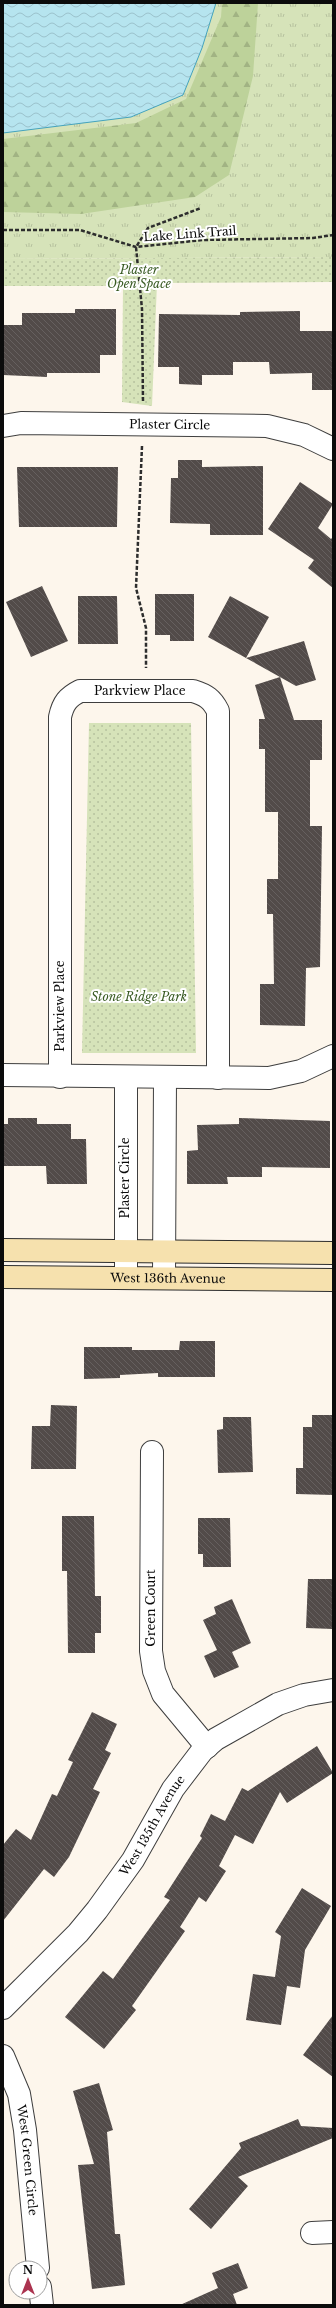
<svg xmlns="http://www.w3.org/2000/svg" width="336" height="2308" viewBox="0 0 336 2308" font-family="'Libre Baskerville',serif">
	<style>
		.grass { fill: url(#grass-tufts) }
		.forest { fill: url(#forest-firs) }
		.park { fill: url(#park-dots) }
		.water { fill: url(#water-waves); stroke: #45a3bd }
		.building { fill: url(#building-back-hatch) }
		.lines { fill: none; stroke-linecap: round; stroke-linejoin: round }
		.minor-casing { stroke: #3e3e3e; stroke-width: 24 }
		.secondary-casing { stroke: #2d2d2d; stroke-width: 24 }
		.path { stroke: #2d2d2d; stroke-width: 2.5; stroke-dasharray: 4 2; stroke-linecap: butt }
		.minor { stroke: #fff; stroke-width: 22 }
		.secondary { stroke: #f6e1ae; stroke-width: 22 }
		.labels { text-anchor: middle; stroke-width: 4; stroke-linejoin: round; paint-order: stroke }
		.street-label { font-size: 12px; fill: #0b0b0b; stroke: #fff }
		.park-label { font-size: 12px; font-style: italic; fill: #395b23; stroke: #fff }
	</style>
	<defs>
		<pattern id="grass-tufts" width="24" height="20" patternUnits="userSpaceOnUse"><rect width="24" height="20" fill="#d6e3b9"/><path d="M3 7l-1-3M5 7V3M7 7l1-3M15 17l-1-3M17 17v-4M19 17l1-3" fill="none" stroke="#b6c19e"/></pattern>
		<pattern id="forest-firs" width="22" height="20" patternUnits="userSpaceOnUse"><rect width="22" height="20" fill="#bdd29a"/><path d="M5 1l3.5 6h-7zM16 11l3.5 6h-7z" fill="#a1b383"/></pattern>
		<pattern id="park-dots" width="8" height="8" patternUnits="userSpaceOnUse"><rect width="8" height="8" fill="#d6e3b9"/><path d="M2 2h.1M6 6h.1" fill="none" stroke="#b6c19e" stroke-width="1.8" stroke-linecap="round"/></pattern>
		<pattern id="water-waves" width="16" height="10" patternUnits="userSpaceOnUse"><rect width="16" height="10" fill="#b6e4ef"/><path d="M0 5q4-4 8 0t8 0" fill="none" stroke="#9bc2cc"/></pattern>
		<pattern id="building-back-hatch" width="6" height="6" patternUnits="userSpaceOnUse"><rect width="6" height="6" fill="#524b49"/><path d="M-1 5l2 2M0 0l6 6M5-1l2 2" fill="none" stroke="#66605f"/></pattern>
	</defs>
	<rect width="100%" height="100%" fill="#fdf6ec"/>
	<path class="grass" d="M3,3h330v254l-330,2z"/>
	<path class="forest" d="M222,3h36l-5,73 -24,99 -34,22 -114,17 -78,-2v-73l133,-16 50,-24 35,-82z"/>
	<path class="park" d="M333,257v25l-176,1 -5,123 -30,-4 1,-116h-120v-27z
		M89,723h102l5,330h-114z"/>
	<path class="water" d="M3,3h213l-14,45 -19,47 -52,22 -128,16z"/>
	<path class="building" d="M75,309h41v46h-16v18h-53v4l-44,-2v-50h19v-12h53z
		M300,311v20h33v59h-21v-17l-42,1 -1,-12h-36v13h-31v10l-23,-1v-17h-21l1,-53 81,1v-3z
		M178,460h24v7l61,-1v69h-53v-11l-40,-1 1,-45h7z
		M17,467h101l-1,60h-98z
		M300,482l33,22 -15,24 13,11 2,-2v51l-25,-20 6,-8 -46,-31z
		M42,586l26,55 -37,16 -25,-55z
		M155,594h39v47h-24v-6h-15z
		M78,596h39l1,48h-40z
		M230,596l39,21 -23,41 -38,-21z
		M304,641l12,39 -20,6 -50,-28z
		M280,677l14,43h28v40h-12v66h12l-2,141 -14,1 -1,58 -45,-1v-41h14l-1,-70h-6v-35h11v-67h-13v-63h-6v-30h6l-10,-34z
		M8,1118h29v6h34v15h15l1,45h-40l-1,-18h-43v-42h5z
		M239,1118l91,3v47l-68,-1v10h-35l1,7h-41v-33l11,-1 -1,-25 42,-1z
		M180,1341h35v36h-57v-4l-38,2v3l-36,1v-32h48v3h47z
		M51,1405l26,1 -1,63h-45l1,-43h18z
		M312,1415h21v80l-37,-1v-26h7v-41h9z
		M223,1417h28l2,55 -35,1 -1,-43 6,-1z
		M62,1516h32l1,80h6v37h-6v20h-27l-1,-82h-5z
		M198,1518h32l1,49h-28v-13h-5z
		M308,1579h25v50l-27,-1z
		M232,1599l19,44 -19,9 7,15 -25,11 -10,-22 13,-6 -14,-30 13,-6 -2,-7z
		M92,1712l25,12 -12,26 6,3 -18,36 7,3 -31,65 -15,20 -10,-8 -41,52v-76l13,-16 15,11 21,-46 5,2 16,-34 -5,-2z
		M317,1746l16,27 -46,30 -7,-11 -27,52 -18,-9 -16,31 7,5 -20,31 -7,-5 -19,30 5,4 -53,75 4,4 -32,39 -39,-32 38,-46 10,8 57,-79 -6,-3 38,-59 -2,-2 11,-22 14,7 17,-33 6,3z
		M302,1888l29,18 -26,44 -5,38 -13,-2 -6,39 -35,-5 7,-46 22,3 6,-41 -6,-4z
		M333,2015v62l-30,-22z
		M99,2083l14,47 -6,2 8,102h5l5,51 -33,4 -14,-124 16,-1 -21,-73z
		M298,2119l3,7 32,2v10l-95,39 10,9 -37,43 -22,-20 52,-61 -2,-5z
		M238,2263l10,25 -15,6 4,11h-57l38,-17 -6,-15z"/>
	<g class="lines">
		<g class="minor-casing">
			<g id="minor">
				<path id="s1" d="M3,426l18,-3 246,3 37,9 29,14"/>
				<path d="M3,1075l266,3 32,-7 32,-15"/>
				<path id="s2" d="M60,1077v-360c3,-14 8,-20 20,-26h113c13,4 19,8 25,20v367"/>
				<path d="M126,1278v-200"/>
				<path d="M164,1278l1,-200"/>
				<path d="M152,1452l-1,199 3,20 9,23 44,53"/>
				<path id="s3" d="M3,2008l75,-75 19,-23 36,-50 40,-71 29,-38 14,-12 62,-35 26,-9 29,-5"/>
				<path id="s4" d="M3,2056l16,38 6,36 13,138"/>
				<path d="M312,2233l21,-1"/>
				<path d="M40,2287l2,18"/>
			</g>
		</g>
		<g class="secondary-casing">
			<g id="secondary">
				<path d="M3,1250l330,3"/>
				<path id="s5" d="M3,1277l330,3"/>
			</g>
		</g>
		<path class="path" d="M3,230h77l56,17 67,-7 110,-2 20,-3
			M143,401l-1,-92 -6,-62 12,-19 53,-20
			M142,446l-6,142 10,40v40"/>
		<use href="#minor" class="minor"/>
		<use href="#secondary" class="secondary"/>
	</g>
	<g class="labels">
		<g class="street-label">
			<text transform="translate(190 234) rotate(-4)" y="4">Lake Link Trail</text>
			<text dy="4" stroke="none"><textPath href="#s1" startOffset="167">Plaster Circle</textPath></text>
			<text dy="4" stroke="none"><textPath href="#s2" startOffset="454">Parkview Place</textPath></text>
			<text transform="translate(60 1006) rotate(-90)" y="4">Parkview Place</text>
			<text transform="translate(125 1178) rotate(-90)" y="4">Plaster Circle</text>
			<text dy="4" stroke="none"><textPath href="#s5" startOffset="165">West 136th Avenue</textPath></text>
			<text transform="translate(151 1608) rotate(-90)" y="4">Green Court</text>
			<text dy="4" stroke="none"><textPath href="#s3" startOffset="237">West 135th Avenue</textPath></text>
			<text dy="4" stroke="none"><textPath href="#s4" startOffset="108">West Green Circle</textPath></text>
		</g>
		<g class="park-label">
			<text x="139" y="274">Plaster<tspan x="139" dy="14">Open Space</tspan></text>
			<text x="139" y="1001">Stone Ridge Park</text>
		</g>
	</g>
	<rect width="336" height="2308" fill="none" stroke="#0b0b0b" stroke-width="8"/>
	<g transform="translate(28 2280)"><circle r="19" fill="#ffffff" stroke="#9d9d9d"/>
	<path d="M0-3L7 15L0 10L-7 15Z" fill="#ab334f"/>
	<text y="-6" font-size="11" font-weight="bold" text-anchor="middle" fill="#0b0b0b">N</text>
	</g>
</svg>
